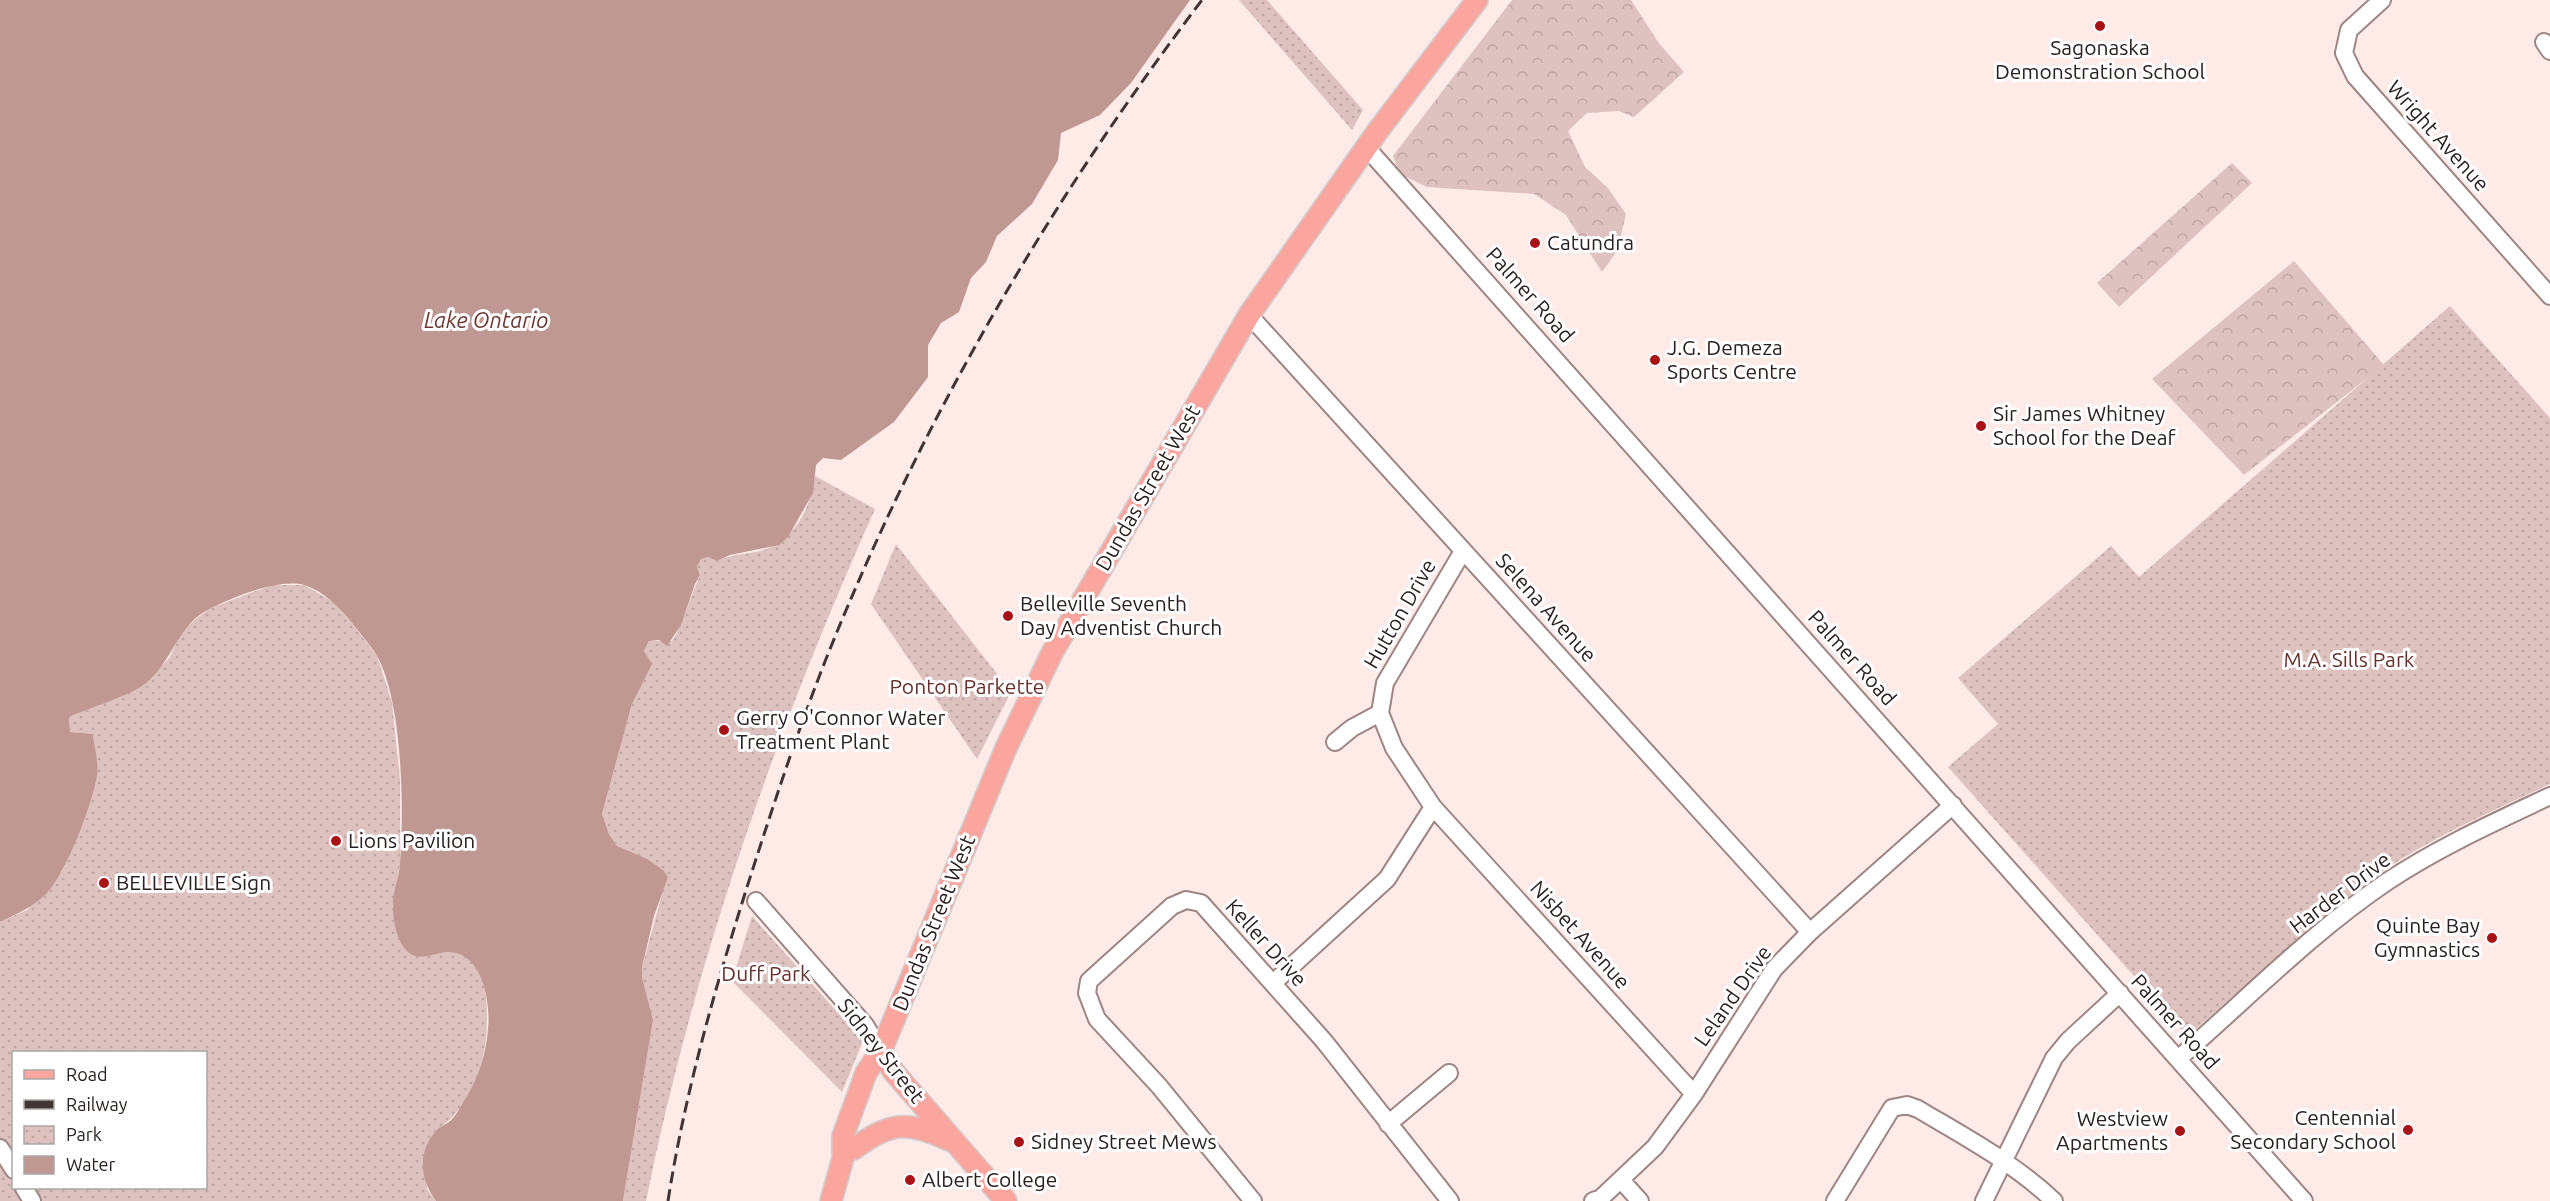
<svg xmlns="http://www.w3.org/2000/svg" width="2550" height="1201" viewBox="0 0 2550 1201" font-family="Ubuntu,sans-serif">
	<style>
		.forest { fill: url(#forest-crowns) }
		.park { fill: url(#park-dots); fill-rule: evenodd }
		.water { fill: #bf9893 }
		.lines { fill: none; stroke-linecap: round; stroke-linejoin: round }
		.minor-casing { stroke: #9d8683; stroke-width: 20 }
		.major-casing { stroke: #d0cece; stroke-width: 24 }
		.minor { stroke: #fff; stroke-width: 16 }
		.major { stroke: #faa69f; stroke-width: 21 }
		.rail { stroke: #3f3534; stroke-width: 3; stroke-dasharray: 12 6; stroke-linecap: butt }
		.poi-dot { fill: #a71217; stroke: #fff; stroke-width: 2 }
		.labels { text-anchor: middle; stroke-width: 6; stroke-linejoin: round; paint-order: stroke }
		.poi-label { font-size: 21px; fill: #2a2120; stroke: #fff; text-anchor: start }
		.street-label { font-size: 21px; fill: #2a2120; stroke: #fff }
		.park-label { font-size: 21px; fill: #66312c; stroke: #fff }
		.water-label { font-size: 22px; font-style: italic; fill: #6d3832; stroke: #fff }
	</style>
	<defs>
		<pattern id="forest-crowns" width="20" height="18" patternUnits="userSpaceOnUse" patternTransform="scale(1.5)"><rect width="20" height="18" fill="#ddc2bf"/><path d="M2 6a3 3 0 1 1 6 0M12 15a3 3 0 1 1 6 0" fill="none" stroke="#bea6a4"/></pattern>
		<pattern id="park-dots" width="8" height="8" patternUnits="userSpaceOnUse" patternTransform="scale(1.5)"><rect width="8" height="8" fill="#ddc2bf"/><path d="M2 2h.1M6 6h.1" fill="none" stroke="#bea6a4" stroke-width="1.8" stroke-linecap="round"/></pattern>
	</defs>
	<rect width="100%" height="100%" fill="#feeae7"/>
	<path class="forest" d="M1512,0h119l27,42 26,30 -50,45 -15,-6 -32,2 -19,18 17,36 23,21 18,26 -9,37 -15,21 -36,-57 -32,-21 -107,-7 -27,-13 -7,-18z
		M2232,163l20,20 -133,124 -22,-24z
		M2294,261l90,104 -140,110 -92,-96z"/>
	<path class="park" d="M1239,0h28l96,110 -11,20z
		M2450,306l100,112v366c-57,27 -118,53 -170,89 -65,46 -121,102 -182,154l-8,5 -8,-2 -234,-263 50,-43 -40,-46 153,-132 28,31z
		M815,476l60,33c-99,221 -181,454 -229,692h-23l30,-181 -11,-43v-10l23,-84 -2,-13 -46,-24 -8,-12 -7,-20 30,-110 9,-19 3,-33 5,-11h23l4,-6 24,-60 -3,-8 4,-8 7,-2 9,4c16,-8 33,-6 49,-12 29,-10 46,-44 49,-73z
		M896,544l115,148 -34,67 -106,-155z
		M272,585h32l33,19 40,52 15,46 8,77v86l-8,42 29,50c12,-2 28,-8 41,-3 15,8 22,28 24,43 5,49 -7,104 -49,133l-10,59 9,12h-436v-279l27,-12 36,-40 19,-46 15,-50 -4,-40 -23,-2 -1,-15 75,-32 26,-28 11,-25 27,-23zM14,1052h192v136h-192z
		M752,916l111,125 -21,51 -110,-111z"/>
	<path class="water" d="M0,0h1190l-59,83 -31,32 -39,18 -3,27 -26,44 -35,32 -11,26 -15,16 -12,34 -18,11 -13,22v32l-34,45 -53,38 -18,-2 -7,7 -3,28 -25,44 -9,8 -49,10 -13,6 -9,-4 -7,2 -4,8 3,8 -5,9 -14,41 -14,21 -8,-6 -10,1 -5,10 8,13 -20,40 -30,110 7,20 8,12 30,13 16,11 5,7 -14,39 -12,51v10l11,43 -30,181h-187c-16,-22 -19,-48 0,-70 3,-4 9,-6 13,-9 6,-5 11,-14 15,-21 14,-22 22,-46 24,-72 3,-26 -6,-79 -41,-77 -12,1 -28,10 -39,0 -11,-10 -14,-28 -15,-42 -2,-15 6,-31 7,-46 4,-54 3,-161 -23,-208 -7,-12 -17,-22 -25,-33 -12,-15 -28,-32 -48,-38 -25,-7 -70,12 -93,23 -34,16 -38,54 -66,76 -16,12 -56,24 -76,33l1,15 23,2c1,12 6,29 4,41 -5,30 -30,96 -50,118 -14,14 -30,21 -47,29z"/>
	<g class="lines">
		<g class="minor-casing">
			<path id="minor" d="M2382,0l-33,30 -5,23 11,23 195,220
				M2544,42l6,9
				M1366,147l938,1054
				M1249,315l561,617
				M1463,551l-78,132 -5,30 14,35 39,59 261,287
				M1335,742l17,-14 28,-15
				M756,901l109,124 16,26
				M1273,983l114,-104 46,-72
				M2178,1059c69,-60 134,-127 210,-178 51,-34 107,-59 162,-85
				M1388,1124l61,-51
				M0,1148l14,22
				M1621,1180l19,21
				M24,1188l8,13
				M1253,1201l-94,-115 -62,-67 -10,-26 2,-12 83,-75 14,-6 15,3 123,138 126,160
				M1593,1201l8,-3 54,-51 39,-53 80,-125 36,-37 143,-127
				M1835,1201l57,-93 15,-3 11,4c47,28 96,54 136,92
				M1984,1201l70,-143 14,-17 52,-48"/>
		</g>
		<g class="major-casing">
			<path id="major" d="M881,1051l12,20 113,130
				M854,1149c37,-28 54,-28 95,-9
				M831,1201l12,-43v-22l23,-63 15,-22 125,-303 46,-95 197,-338 128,-183 100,-132"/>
		</g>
		<use href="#minor" class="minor"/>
		<use href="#major" class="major"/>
		<path class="rail" d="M668,1201c18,-116 52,-230 88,-342 21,-65 43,-131 68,-195 94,-237 224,-461 378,-664"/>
	</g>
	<g class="poi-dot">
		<circle cx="2100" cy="26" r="6"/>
		<circle cx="1535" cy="243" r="6"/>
		<circle cx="1655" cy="360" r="6"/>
		<circle cx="1981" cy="426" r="6"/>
		<circle cx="1008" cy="616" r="6"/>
		<circle cx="724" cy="730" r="6"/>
		<circle cx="336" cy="841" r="6"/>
		<circle cx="104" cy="883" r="6"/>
		<circle cx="2492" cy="938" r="6"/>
		<circle cx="2408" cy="1130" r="6"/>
		<circle cx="2180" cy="1131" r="6"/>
		<circle cx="1019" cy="1142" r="6"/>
		<circle cx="910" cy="1180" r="6"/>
	</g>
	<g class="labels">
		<g class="poi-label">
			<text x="2100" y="55" text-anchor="middle">Sagonaska<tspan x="2100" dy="24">Demonstration School</tspan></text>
			<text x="1547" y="250">Catundra</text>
			<text x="1667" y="355">J.G. Demeza<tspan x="1667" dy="24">Sports Centre</tspan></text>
			<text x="1993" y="421">Sir James Whitney<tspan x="1993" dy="24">School for the Deaf</tspan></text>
			<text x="1020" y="611">Belleville Seventh<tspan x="1020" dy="24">Day Adventist Church</tspan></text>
			<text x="736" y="725">Gerry O'Connor Water<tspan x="736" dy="24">Treatment Plant</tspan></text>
			<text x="348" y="848">Lions Pavilion</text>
			<text x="116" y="890">BELLEVILLE Sign</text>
			<text x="2480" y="933" text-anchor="end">Quinte Bay<tspan x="2480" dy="24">Gymnastics</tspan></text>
			<text x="2396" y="1125" text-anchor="end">Centennial<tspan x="2396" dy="24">Secondary School</tspan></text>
			<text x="2168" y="1126" text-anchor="end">Westview<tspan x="2168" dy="24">Apartments</tspan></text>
			<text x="1031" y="1149">Sidney Street Mews</text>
			<text x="922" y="1187">Albert College</text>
		</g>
		<g class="street-label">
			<text transform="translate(2438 136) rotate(48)" y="7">Wright Avenue</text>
			<text transform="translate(1530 295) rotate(48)" y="7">Palmer Road</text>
			<text transform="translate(1148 488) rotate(-60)" y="7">Dundas Street West</text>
			<text transform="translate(1546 608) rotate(48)" y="7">Selena Avenue</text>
			<text transform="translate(1400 614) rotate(-60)" y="7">Hutton Drive</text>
			<text transform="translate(1852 658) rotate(48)" y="7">Palmer Road</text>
			<text transform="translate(2340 893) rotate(-37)" y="7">Harder Drive</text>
			<text transform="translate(934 923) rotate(-68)" y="7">Dundas Street West</text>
			<text transform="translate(1580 935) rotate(48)" y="7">Nisbet Avenue</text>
			<text transform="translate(1266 943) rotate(48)" y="7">Keller Drive</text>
			<text transform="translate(1733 996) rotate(-55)" y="7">Leland Drive</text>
			<text transform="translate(2175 1022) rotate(48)" y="7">Palmer Road</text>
			<text transform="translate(881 1051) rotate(52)" y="7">Sidney Street</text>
		</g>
		<g class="park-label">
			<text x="2349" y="667">M.A. Sills Park</text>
			<text x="967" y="694">Ponton Parkette</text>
			<text x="766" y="981">Duff Park</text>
		</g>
		<g class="water-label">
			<text x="486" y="328">Lake Ontario</text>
		</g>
	</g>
	<rect x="12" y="1051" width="195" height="138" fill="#ffffff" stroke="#aaa6a6" stroke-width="1.5"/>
	<rect x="24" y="1070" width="30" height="9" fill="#faa69f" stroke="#aaa6a6" stroke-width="1.5"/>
	<text x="66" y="1081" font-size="18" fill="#2a2120">Road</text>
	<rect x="24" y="1100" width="30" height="9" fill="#3f3534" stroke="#aaa6a6" stroke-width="1.5"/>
	<text x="66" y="1111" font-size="18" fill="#2a2120">Railway</text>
	<rect x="24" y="1126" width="30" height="18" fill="url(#park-dots)" stroke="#aaa6a6" stroke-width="1.5"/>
	<text x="66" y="1141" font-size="18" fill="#2a2120">Park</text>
	<rect x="24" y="1156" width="30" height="18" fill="#bf9893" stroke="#aaa6a6" stroke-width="1.5"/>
	<text x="66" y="1171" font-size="18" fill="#2a2120">Water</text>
</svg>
